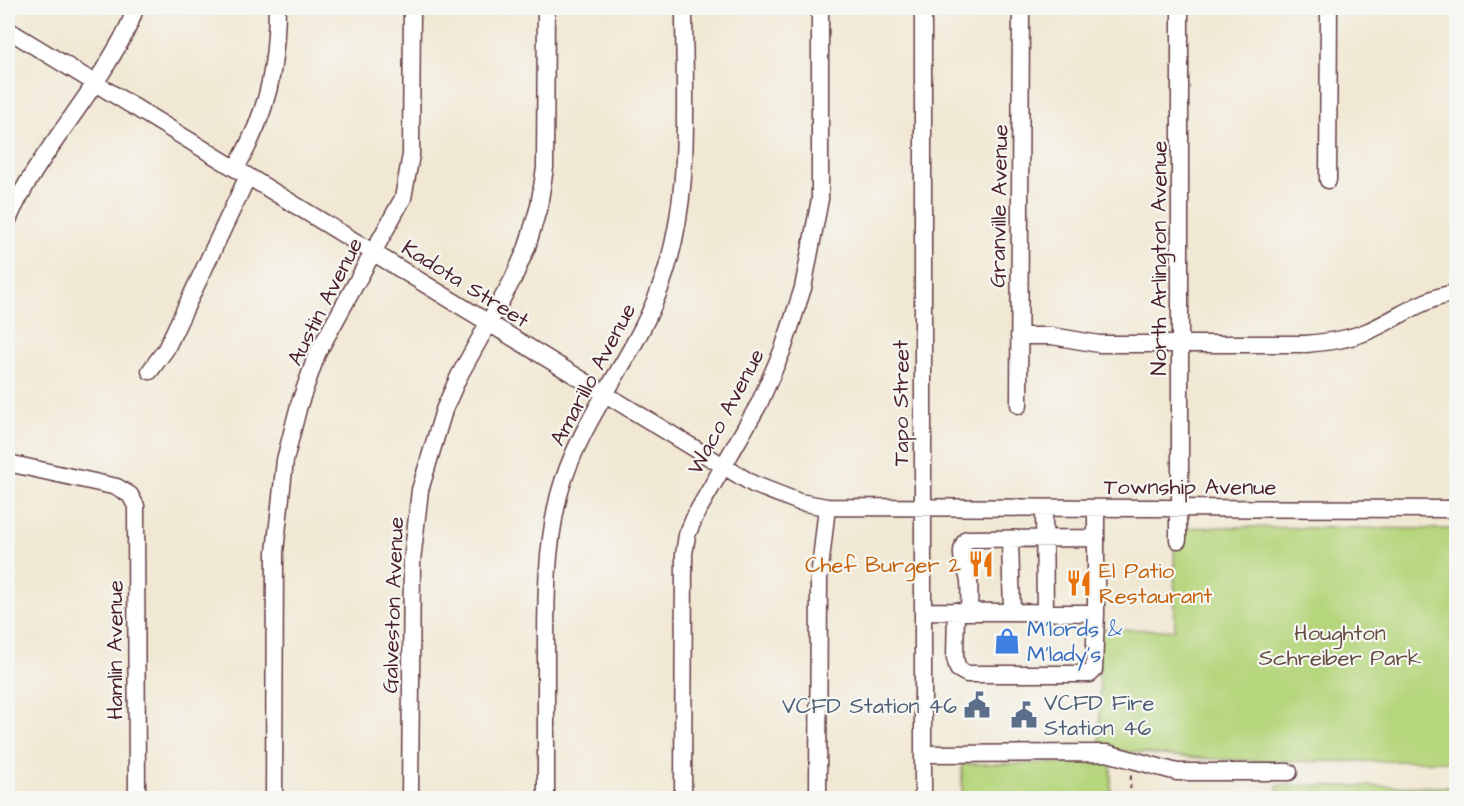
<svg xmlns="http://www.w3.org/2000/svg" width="1464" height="806" viewBox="0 0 1464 806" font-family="'Architects Daughter',sans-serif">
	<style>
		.park { fill: #b6d67d; stroke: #807a54; stroke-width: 1.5 }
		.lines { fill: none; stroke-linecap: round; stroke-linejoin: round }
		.minor-casing { stroke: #633d44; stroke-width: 19 }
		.path { stroke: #633d44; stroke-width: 2; stroke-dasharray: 4.5 4.5; stroke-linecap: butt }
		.minor { stroke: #fff; stroke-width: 16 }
		.labels { text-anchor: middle; stroke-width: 4.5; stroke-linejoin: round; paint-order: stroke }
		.street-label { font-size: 22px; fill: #4a1f2b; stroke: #f6f6f2 }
		.food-label { font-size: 22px; fill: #c56008; stroke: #f6f6f2; text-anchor: end }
		.shop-label { font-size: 22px; fill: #366cbe; stroke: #f6f6f2; text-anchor: start }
		.park-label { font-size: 22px; fill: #654d40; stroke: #f6f6f2 }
		.service-label { font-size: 22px; fill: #4e5e75; stroke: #f6f6f2; text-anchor: start }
	</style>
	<rect width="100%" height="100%" fill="#f6f6f2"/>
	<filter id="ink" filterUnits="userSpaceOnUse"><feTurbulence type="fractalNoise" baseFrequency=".0167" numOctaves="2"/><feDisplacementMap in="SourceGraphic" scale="12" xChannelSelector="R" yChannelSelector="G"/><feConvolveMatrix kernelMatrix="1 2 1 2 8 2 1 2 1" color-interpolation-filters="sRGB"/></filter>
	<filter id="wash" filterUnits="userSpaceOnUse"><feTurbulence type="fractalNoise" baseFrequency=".008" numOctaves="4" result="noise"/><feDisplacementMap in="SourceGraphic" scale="24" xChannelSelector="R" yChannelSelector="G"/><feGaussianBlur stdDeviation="1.35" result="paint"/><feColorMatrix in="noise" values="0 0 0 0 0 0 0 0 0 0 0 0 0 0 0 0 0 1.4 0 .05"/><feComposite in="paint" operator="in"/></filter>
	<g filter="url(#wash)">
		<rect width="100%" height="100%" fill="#f1e8d3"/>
		<path class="park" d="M1232,527l224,2v232c-118,0 -239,5 -356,-14l-1,-118 76,1 -1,-102z
			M1111,763v35h-149v-34z
			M1277,785l179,2v11h-179z"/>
	</g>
	<g filter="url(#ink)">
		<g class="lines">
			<g class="minor-casing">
				<path id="minor" d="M8,30l745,454 46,18 28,5 629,2
					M236,168c32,-56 40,-97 41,-160
					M1328,180l1,-172
					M8,220c25,-57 69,-105 101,-159 10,-17 21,-34 26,-53
					M1019,336h33l47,8h207c20,-2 40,-4 60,-12 31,-13 56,-34 90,-39
					M150,371l16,-22 82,-173
					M1019,405l2,-397
					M8,463l109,24 13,8 6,11 1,292
					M1044,509l1,103
					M1096,509v29
					M1178,509v31
					M1180,509v-501
					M1010,540l2,72
					M923,611l173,2 -2,57 -4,4h-123l-9,-5 -3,-11 1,-47
					M969,612c0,-10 1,-21 0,-31 -1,-11 -14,-27 -2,-42l129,-1v75
					M923,754l184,-1 70,19h112
					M274,798l1,-246 10,-92 14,-55 18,-51 86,-156 8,-43 1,-147
					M410,798l2,-237 8,-71 24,-80 15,-34 54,-97 14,-32 12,-41 6,-38 1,-160
					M546,798c0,-48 0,-97 0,-145 0,-54 0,-105 13,-158 19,-72 71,-131 98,-199 37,-90 27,-194 27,-288
					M683,798l1,-244 3,-19 9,-21 63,-110 24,-55 20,-61 17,-89v-191
					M818,798l1,-220 8,-71
					M923,798v-790"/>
			</g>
			<path class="path" d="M1130,798l1,-24"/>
			<use href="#minor" class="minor"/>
		</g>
	</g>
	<defs>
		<g id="restaurant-bare" transform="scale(2.07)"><path d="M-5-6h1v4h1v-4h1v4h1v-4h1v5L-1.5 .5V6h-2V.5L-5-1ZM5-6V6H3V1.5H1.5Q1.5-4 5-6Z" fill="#e8710a" stroke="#f6f6f2" stroke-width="2.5" paint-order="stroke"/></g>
		<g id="shop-bare" transform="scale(2.07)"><path d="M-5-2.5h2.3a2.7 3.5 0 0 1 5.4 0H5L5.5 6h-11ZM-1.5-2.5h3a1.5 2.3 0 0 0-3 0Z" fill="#3f7fe0" stroke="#f6f6f2" stroke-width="2.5" paint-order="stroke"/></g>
		<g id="civic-bare" transform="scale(2.07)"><path d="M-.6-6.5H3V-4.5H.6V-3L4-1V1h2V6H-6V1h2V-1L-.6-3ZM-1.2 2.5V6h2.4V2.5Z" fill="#5c6f8a" stroke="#f6f6f2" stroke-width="2.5" paint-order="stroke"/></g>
	</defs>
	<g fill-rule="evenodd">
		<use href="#restaurant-bare" x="981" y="564"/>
		<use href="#restaurant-bare" x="1079" y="583"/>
		<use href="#shop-bare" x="1007" y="641"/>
		<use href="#civic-bare" x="977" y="705"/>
		<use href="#civic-bare" x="1024" y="715"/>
	</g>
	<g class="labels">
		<g class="street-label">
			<text transform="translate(998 206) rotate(-89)" y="8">Granville Avenue</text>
			<text transform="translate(1158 258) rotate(-90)" y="8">North Arlington Avenue</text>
			<text transform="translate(466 283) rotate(32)" y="8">Kadota Street</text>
			<text transform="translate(324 301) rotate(-63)" y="8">Austin Avenue</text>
			<text transform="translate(592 374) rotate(-62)" y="8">Amarillo Avenue</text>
			<text transform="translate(900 403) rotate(-90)" y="8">Tapo Street</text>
			<text transform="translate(725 411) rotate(-62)" y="8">Waco Avenue</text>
			<text x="1190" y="494">Township Avenue</text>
			<text transform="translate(392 605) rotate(-88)" y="8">Galveston Avenue</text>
			<text transform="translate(114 650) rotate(-90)" y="8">Hamlin Avenue</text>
		</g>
		<g class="food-label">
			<text x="961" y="572">Chef Burger 2</text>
			<text x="1099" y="578" text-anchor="start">El Patio<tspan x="1099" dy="25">Restaurant</tspan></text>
		</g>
		<g class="shop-label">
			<text x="1027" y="636">M'lords &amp;<tspan x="1027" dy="25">M'lady's</tspan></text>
		</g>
		<g class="park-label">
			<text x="1340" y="640">Houghton<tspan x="1340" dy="25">Schreiber Park</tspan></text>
		</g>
		<g class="service-label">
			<text x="1044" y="710">VCFD Fire<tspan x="1044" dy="25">Station 46</tspan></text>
			<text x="957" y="713" text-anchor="end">VCFD Station 46</text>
		</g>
	</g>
	<rect width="1464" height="806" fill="none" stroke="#f6f6f2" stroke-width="30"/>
</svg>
